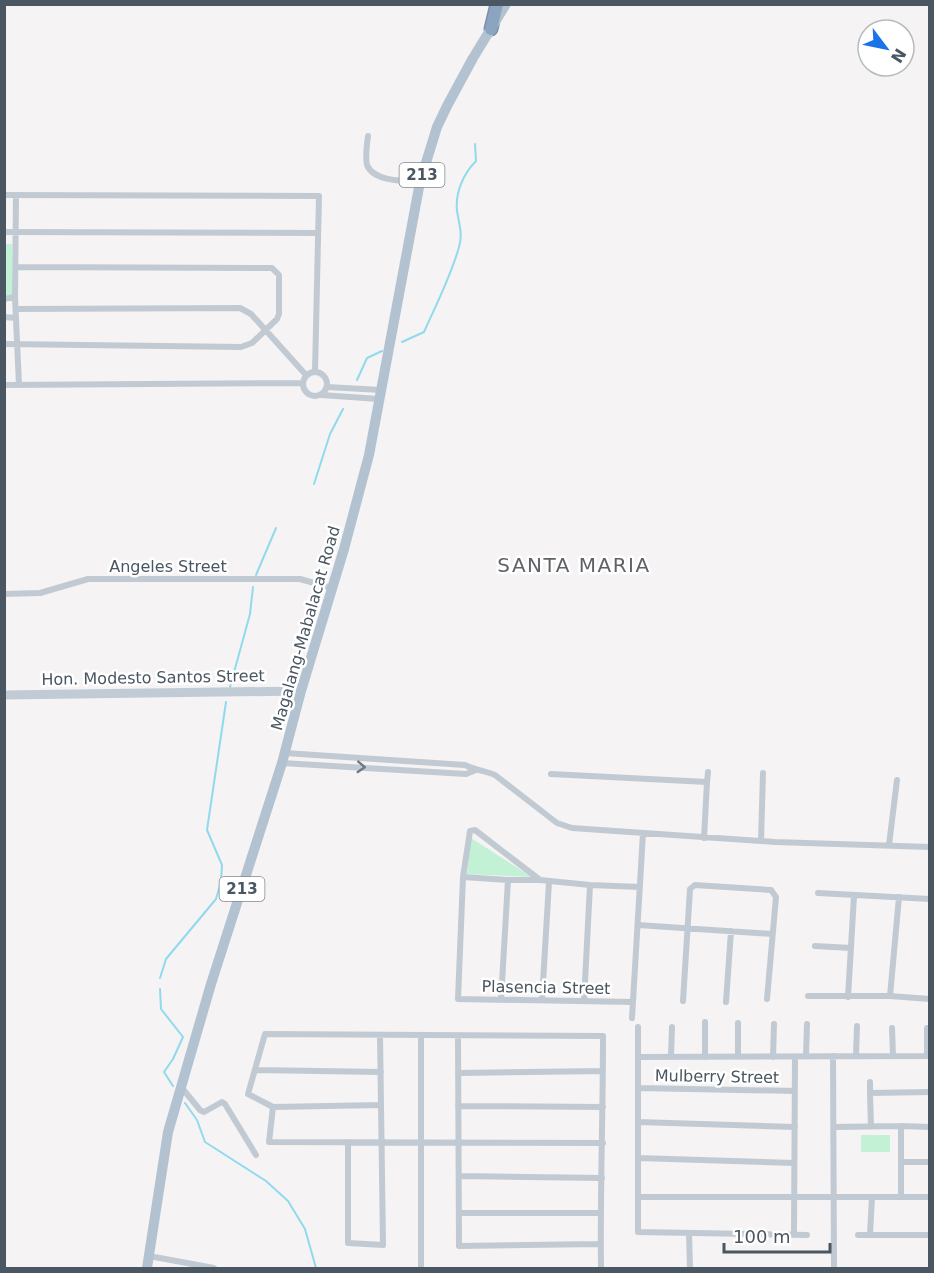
<svg xmlns="http://www.w3.org/2000/svg" width="934" height="1273" viewBox="0 0 934 1273" font-family="'DejaVu Sans',sans-serif">
	<style>
		.green { fill: #c3f1d5 }
		.lines { fill: none; stroke-linecap: round; stroke-linejoin: round }
		.stream { stroke: #90daee; stroke-width: 2 }
		.highway-casing { stroke: #7690ad; stroke-width: 15 }
		.street { stroke: #c1cad2; stroke-width: 6 }
		.secondary { stroke: #c1cbd6; stroke-width: 9 }
		.primary { stroke: #b3c2d1; stroke-width: 10 }
		.highway { stroke: #8ba5c1; stroke-width: 12 }
		.oneway { stroke: #6e7983 }
		.labels { text-anchor: middle; stroke-width: 5; stroke-linejoin: round; paint-order: stroke }
		.shield { fill: #fff; stroke: #808990; stroke-width: 1.5 }
		.shield-label { font-size: 15px; font-weight: bold; fill: #4a5661 }
		.street-label { font-size: 16px; fill: #4a5661; stroke: #fff }
		.quarter-label { font-size: 20px; letter-spacing: 1.5px; fill: #5f6368; stroke: #fff }
	</style>
	<rect width="100%" height="100%" fill="#f5f3f3"/>
	<path class="green" d="M5,244h7v53l-7,2z
		M471,838l61,39 -65,-3z
		M861,1135h29v17h-29z"/>
	<g class="lines">
		<path class="stream" d="M402,342l22,-10c12,-27 27,-56 35,-85 4,-12 0,-24 -2,-36 -2,-19 7,-38 19,-50l-1,-17
			M357,380l10,-22 15,-7
			M314,484l16,-50 13,-25
			M256,575l20,-47
			M230,687l20,-73 3,-27
			M160,978l6,-19 50,-60 5,-17 1,-17 -15,-35 19,-128
			M160,989l1,20 22,28 -10,22 -9,13 9,14
			M185,1103l12,17 8,22 61,39 22,20 17,28 11,39"/>
		<g class="highway-casing">
			<path id="highway" d="M491,29l6,-25"/>
		</g>
		<path class="street" d="M368,136c-1,8 -3,21 -1,29 7,17 38,16 53,17
			M4,195l315,1 -4,176
			M16,195l-1,102 4,88
			M4,232l314,1
			M4,299l11,-2
			M17,309l223,-1 11,6 55,61
			M4,317l12,1
			M4,344l237,3 11,-4 25,-24 2,-5v-39l-7,-7 -256,-1
			M303 384a12 12 0 1 1 24 0a12 12 0 1 1-24 0Z
			M4,385l298,-2
			M327,387l54,3
			M321,395l58,4
			M4,594l36,-1 48,-14h212l32,9
			M285,753l180,12c10,5 20,6 30,10l62,48 15,5 203,14 155,5
			M282,763l184,11 10,-4
			M551,774l156,8 -3,56
			M707,782l1,-10
			M761,841l2,-68
			M889,845l8,-65
			M463,877l45,3h32l50,5 50,2
			M540,880l-65,-50 -5,1 -7,46 -5,122 175,3
			M818,893l112,6
			M638,925l134,9
			M815,946l36,2
			M808,996h82l40,3
			M890,996l9,-99
			M848,997l6,-101
			M501,1000l7,-120
			M542,1000l7,-118
			M584,1001l6,-116
			M683,1001l7,-112 5,-4 76,5 5,7 -9,102
			M726,1002l5,-71
			M632,1018l11,-185
			M638,1027v205l169,3
			M892,1028l1,28
			M421,1036v232
			M458,1037l1,209 142,-2
			M856,1055l1,-29
			M671,1056l1,-29
			M806,1056l1,-32
			M833,1056l1,212
			M927,1056v-28
			M639,1057l291,-1
			M705,1057v-35
			M738,1057v-34
			M773,1057l1,-33
			M255,1070l126,2
			M458,1073l145,-2
			M870,1082v11
			M182,1088l18,22 4,2 18,-10 3,2 31,51
			M638,1088l157,3
			M458,1106l145,1
			M273,1107l108,-2
			M638,1122l157,5
			M901,1126l29,1
			M834,1127l67,-1v71
			M871,1127l-1,-34 60,-1
			M348,1142v101l35,2 -3,-210
			M638,1158l156,5
			M901,1162h29
			M459,1176l143,2
			M639,1197h291
			M459,1213h142
			M689,1233l1,35
			M794,1234l1,-177
			M870,1234l2,-37
			M858,1235h72
			M149,1256l65,12
			M601,1268c-1,-77 2,-155 2,-232l-338,-2 -17,60 25,13 -4,35 334,1"/>
		<path class="secondary" d="M4,695l297,-4"/>
		<path class="primary" d="M147,1268l21,-136 43,-148 71,-221 19,-72 43,-142 25,-94 51,-273 17,-55 10,-21 26,-48 33,-54"/>
		<use href="#highway" class="highway"/>
	</g>
	<defs><path id="oneway-chevron" d="M-2-3.5L2.5 0L-2 3.5" fill="none" stroke-width="1.6" stroke-linecap="round" stroke-linejoin="round" transform="scale(1.5)"/></defs>
	<use class="oneway" href="#oneway-chevron" transform="translate(361 767) rotate(3)"/>
	<g class="labels">
		<g class="shield">
			<rect x="399.5" y="163" width="45" height="24" rx="4.5"/>
			<rect x="219.5" y="877" width="45" height="24" rx="4.5"/>
		</g>
		<g class="shield-label">
			<text x="422" y="180">213</text>
			<text x="242" y="894">213</text>
		</g>
		<g class="street-label">
			<text x="168" y="572">Angeles Street</text>
			<text transform="translate(305 628) rotate(-74)" y="6">Magalang-Mabalacat Road</text>
			<text transform="translate(153 677) rotate(-1)" y="6">Hon. Modesto Santos Street</text>
			<text transform="translate(546 987) rotate(1)" y="6">Plasencia Street</text>
			<text transform="translate(717 1076) rotate(1)" y="6">Mulberry Street</text>
		</g>
		<g class="quarter-label">
			<text x="574" y="572">SANTA MARIA</text>
		</g>
	</g>
	<rect width="934" height="1273" fill="none" stroke="#4a5661" stroke-width="12"/>
	<g transform="translate(886 48) rotate(122)"><circle r="28" fill="#ffffff" stroke="#b7bbc0" stroke-width="1.5"/>
	<path d="M0-4.5L10 22L0 15L-10 22Z" fill="#1a73e8"/>
	<text y="-9" font-size="16" font-weight="bold" text-anchor="middle" fill="#4a5661">N</text>
	</g>
	<path d="M724 1243v9h106v-9" fill="none" stroke="#4a5661" stroke-width="3"/>
	<text x="733" y="1243" font-size="18" fill="#4a5661" stroke="#ffffff" stroke-width="4.5" paint-order="stroke">100 m</text>
</svg>
